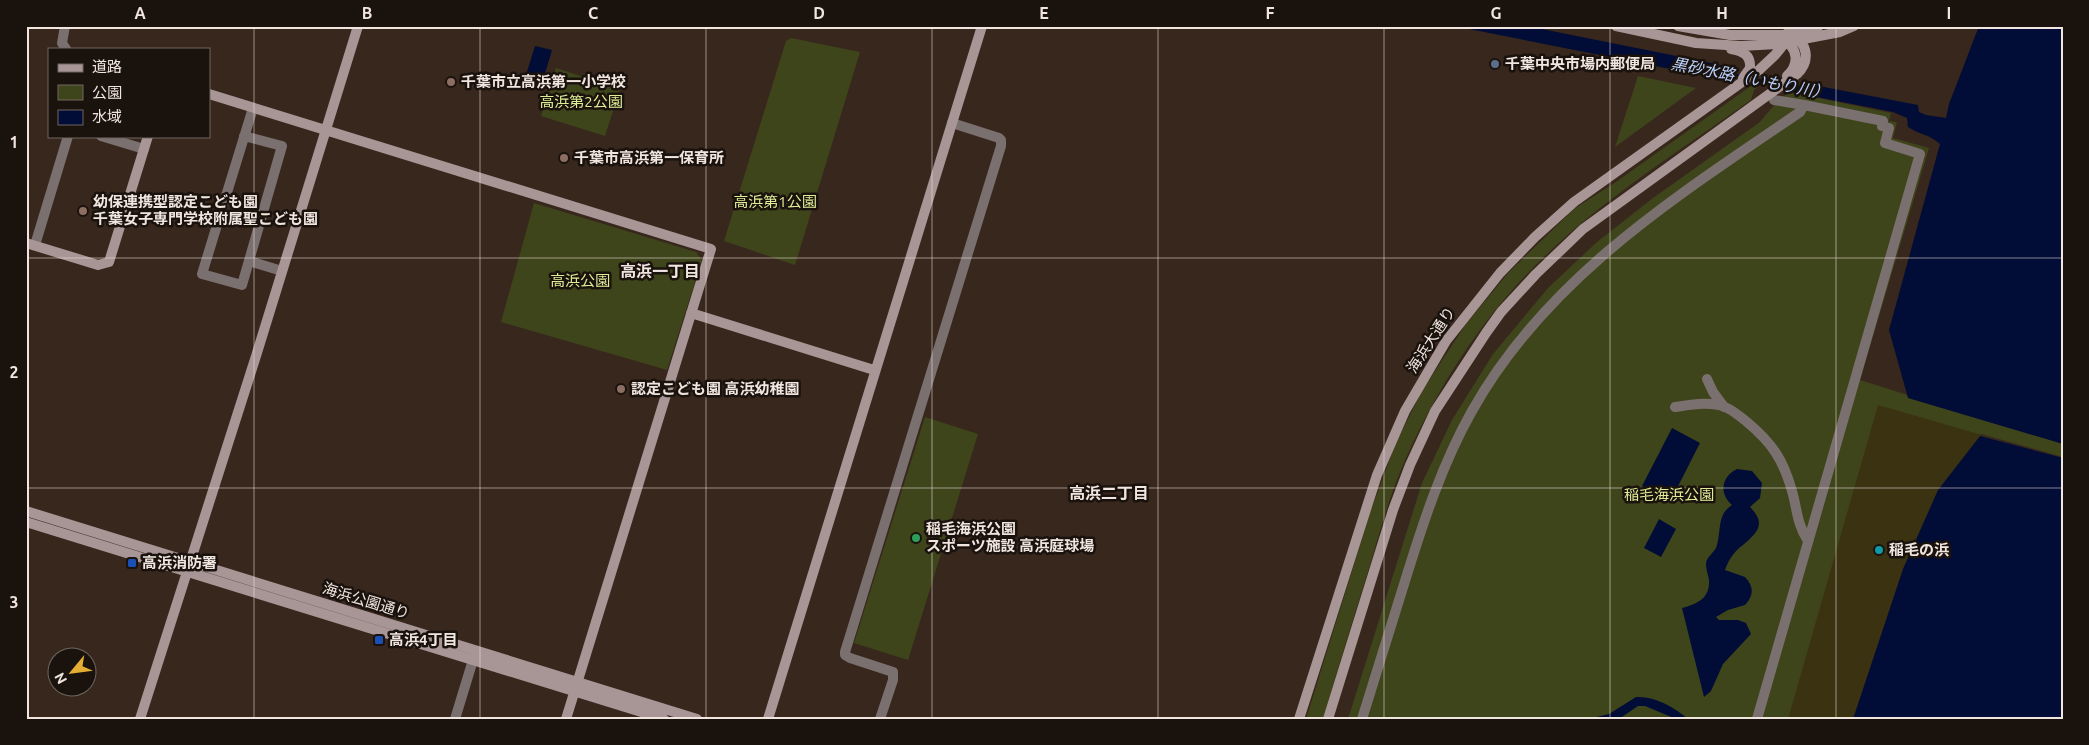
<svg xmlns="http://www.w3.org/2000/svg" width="2089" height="745" viewBox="0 0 2089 745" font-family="Ubuntu,'Noto Sans JP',sans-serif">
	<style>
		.green { fill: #3f451b }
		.sand { fill: #3b3212 }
		.water { fill: #010d36 }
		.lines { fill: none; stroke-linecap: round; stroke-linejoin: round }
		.stream { stroke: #010d36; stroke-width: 2.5 }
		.street { stroke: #7b7070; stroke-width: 10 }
		.secondary { stroke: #a89697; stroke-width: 10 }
		.grid { fill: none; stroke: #f1e5df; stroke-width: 1; stroke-opacity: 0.55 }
		.service-dot { fill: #5c6f8a; stroke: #1a120d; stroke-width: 2 }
		.education-dot { fill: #8d6e63; stroke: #1a120d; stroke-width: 2 }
		.leisure-dot { fill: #2e9e5b; stroke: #1a120d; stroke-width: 2 }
		.culture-dot { fill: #0f9aa8; stroke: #1a120d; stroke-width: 2 }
		.transit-dot { fill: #1a4fb4; stroke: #1a120d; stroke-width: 2 }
		.labels { text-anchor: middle; stroke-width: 5; stroke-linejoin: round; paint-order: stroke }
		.poi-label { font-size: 15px; font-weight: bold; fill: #f1e5df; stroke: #1a120d; text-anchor: start }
		.park-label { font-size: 15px; fill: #deed96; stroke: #1a120d }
		.street-label { font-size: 15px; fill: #f1e5df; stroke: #1a120d }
		.water-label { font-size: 16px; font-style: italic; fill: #b9d1fd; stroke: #1a120d }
		.neighbourhood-label { font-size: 16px; font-weight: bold; fill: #f1e5df; stroke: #1a120d }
		.neatline { fill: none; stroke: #f1e5df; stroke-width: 2 }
		.grid-label { font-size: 16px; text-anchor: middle; font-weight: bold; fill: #f1e5df }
	</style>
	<rect width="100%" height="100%" fill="#38271d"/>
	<path class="green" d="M791,38l69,14 -65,213 -71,-24 62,-200z
		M556,68l64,21 -15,47 -64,-20z
		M1638,76l58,12 -81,59z
		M1751,86l7,1 -4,3 -3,10c-70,50 -144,96 -206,156 -63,60 -111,136 -145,216 -12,30 -21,62 -30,93 -16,51 -32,103 -47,154h-17l64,-206 25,-68 27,-54 44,-67 43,-52 65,-63 39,-25z
		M1789,92l102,21 -2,8 8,1 -4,16 36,10 -69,232 203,64v13l-82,-23 -23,20 -108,265h-502l74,-236 30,-63 41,-66 55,-66 49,-46 56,-44 107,-76 15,-18z
		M534,203l162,49 6,8 -35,110 -166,-48z
		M925,417l53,17 -70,226 -54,-17z"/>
	<path class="sand" d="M1878,405l104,30 -22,37 -101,247h-71z"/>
	<path class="water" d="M1470,26h57l209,42 -15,11 -252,-50z
		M1979,26h84v418l-155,-46 -19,-68 51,-186c-11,-10 -20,-9 -32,-17l-1,-9 -14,-6 -102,-20 12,-9 115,22 1,7 7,3 20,3 3,-14z
		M535,46l17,4 -9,30 -17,-5z
		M1672,428l28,15 -29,57 -29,-14z
		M1980,436l83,22v261h-210l50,-150 35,-79z
		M1737,469l15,2 10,12 -2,15 -10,9c17,17 7,26 -7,38 -9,6 -15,16 -18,25l20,7c9,9 9,19 0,28l-17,5 -12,7 3,3h19l8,3 5,11 -28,30 -12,27 -7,6 -22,-89c16,-4 28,-10 27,-28 -1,-5 -3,-11 -3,-16 0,-6 7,-11 10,-16 6,-16 0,-33 16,-43 -13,-11 -11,-28 5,-36z
		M1659,519l17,10 -15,28 -17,-9z
		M1636,697c19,-1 38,10 52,22h-12l-31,-13h-7l-19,13h-31l21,-5z"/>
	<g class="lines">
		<path class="stream" d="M1726,73l14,3
			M1752,79l27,5
			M1787,85l12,3"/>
		<path class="street" d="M65,26l-3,17 4,6
			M101,136l43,13
			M244,136l38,10 -40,139 -40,-11 51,-166
			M35,245l33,-109
			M249,261l33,10
			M1707,379l6,13 11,15
			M1675,407c15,-2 35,-6 50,0 7,3 16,10 22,15 25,21 36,37 45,69 5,17 5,34 16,50
			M455,719l18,-59
			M880,719l13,-39v-8l-43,-14 -5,-3v-3l156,-506v-6l-2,-2 -47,-15
			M1362,719c14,-46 29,-92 43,-138 18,-58 37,-117 67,-170 75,-134 205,-215 328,-299l4,-7 -30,-5
			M1757,719l163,-565 -35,-11 4,-15 -7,-2 1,-5 -79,-16"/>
		<path class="secondary" d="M1616,26l80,17 45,3 36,-2 63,-12 14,-6
			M1788,32l31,-6
			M1782,39c16,8 18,25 5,37
			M1731,49c12,2 20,6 19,19l-7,10
			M209,94l502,155 -145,470
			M26,243l72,22 11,-3 39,-126
			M691,313l183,57
			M26,511l671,208
			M26,522l638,197
			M140,719l116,-363 102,-330
			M768,719l214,-693
			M1299,719l78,-244 28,-64 41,-70 54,-68 35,-36 39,-35 185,-132 16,-15 18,-22
			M1328,719l65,-209 17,-45 25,-54 51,-78 15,-21 35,-38 47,-45 214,-155c13,-12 12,-31 -6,-39h-61l-52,-9"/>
	</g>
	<path class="grid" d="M254,26v693M480,26v693M706,26v693M932,26v693M1158,26v693M1384,26v693M1610,26v693M1836,26v693M26,258h2037M26,488h2037"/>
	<circle class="service-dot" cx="1495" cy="64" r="5"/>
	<g class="education-dot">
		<circle cx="451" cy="82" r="5"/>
		<circle cx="564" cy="158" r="5"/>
		<circle cx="83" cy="211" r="5"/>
		<circle cx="621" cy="389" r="5"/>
	</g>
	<circle class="leisure-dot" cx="916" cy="538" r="5"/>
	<circle class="culture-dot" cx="1879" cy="550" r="5"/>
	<g class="transit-dot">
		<rect x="127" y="558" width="10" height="10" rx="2.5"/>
		<rect x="374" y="635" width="10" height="10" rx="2.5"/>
	</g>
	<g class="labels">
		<g class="poi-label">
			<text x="1505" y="69">千葉中央市場内郵便局</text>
			<text x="461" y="87">千葉市立高浜第一小学校</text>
			<text x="574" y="163">千葉市高浜第一保育所</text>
			<text x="93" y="207">幼保連携型認定こども園<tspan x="93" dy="17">千葉女子専門学校附属聖こども園</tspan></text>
			<text x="631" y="394">認定こども園 高浜幼稚園</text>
			<text x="926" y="534">稲毛海浜公園<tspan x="926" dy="17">スポーツ施設 高浜庭球場</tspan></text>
			<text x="1889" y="555">稲毛の浜</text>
			<text x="142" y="568">高浜消防署</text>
			<text x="389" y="645">高浜4丁目</text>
		</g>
		<g class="park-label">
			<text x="581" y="107">高浜第2公園</text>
			<text x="775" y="207">高浜第1公園</text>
			<text x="580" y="286">高浜公園</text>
			<text x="1669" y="500">稲毛海浜公園</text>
		</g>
		<g class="street-label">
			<text transform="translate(1431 340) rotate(-57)" y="5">海浜大通り</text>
			<text transform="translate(366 601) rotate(17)" y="5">海浜公園通り</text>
		</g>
		<g class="water-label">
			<text transform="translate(1750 78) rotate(11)" y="6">黒砂水路（いもり川）</text>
		</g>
		<g class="neighbourhood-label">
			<text x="660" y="277">高浜一丁目</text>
			<text x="1109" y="499">高浜二丁目</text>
		</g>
	</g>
	<rect width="2089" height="745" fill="none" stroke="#1a120d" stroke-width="55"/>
	<rect x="48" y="48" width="162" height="90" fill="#1a120d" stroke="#706661"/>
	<rect x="58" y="64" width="25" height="8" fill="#a89697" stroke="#706661"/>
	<text x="92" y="72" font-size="15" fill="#f1e5df">道路</text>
	<rect x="58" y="85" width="25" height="15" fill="#3f451b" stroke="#706661"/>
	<text x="92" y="98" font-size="15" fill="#f1e5df">公園</text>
	<rect x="58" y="110" width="25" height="15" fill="#010d36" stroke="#706661"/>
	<text x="92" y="122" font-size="15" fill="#f1e5df">水域</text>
	<g transform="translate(72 672) rotate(241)"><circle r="24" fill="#1a120d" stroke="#706661"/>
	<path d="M0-4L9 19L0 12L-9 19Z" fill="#e3ae34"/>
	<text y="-8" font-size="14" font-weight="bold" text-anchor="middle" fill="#f1e5df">N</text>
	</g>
	<rect x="28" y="28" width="2034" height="690" class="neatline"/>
	<g class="grid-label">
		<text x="140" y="19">A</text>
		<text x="367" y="19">B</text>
		<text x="593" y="19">C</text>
		<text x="819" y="19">D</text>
		<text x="1044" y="19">E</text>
		<text x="1270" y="19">F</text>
		<text x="1496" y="19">G</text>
		<text x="1722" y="19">H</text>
		<text x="1949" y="19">I</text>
		<text x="14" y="148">1</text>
		<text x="14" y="378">2</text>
		<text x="14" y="608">3</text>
	</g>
</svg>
